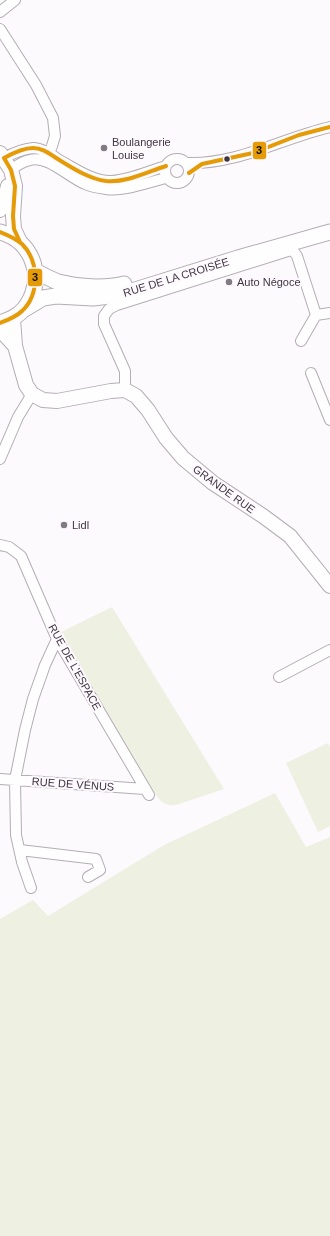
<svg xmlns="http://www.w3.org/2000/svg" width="330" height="1236" viewBox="0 0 330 1236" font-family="Helvetica,sans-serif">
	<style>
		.green { fill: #eef0e2 }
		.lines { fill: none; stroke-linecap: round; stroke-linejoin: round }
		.street-casing { stroke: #b3adb4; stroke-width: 12 }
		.secondary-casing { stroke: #b3adb4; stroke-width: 16 }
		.primary-casing { stroke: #b3adb4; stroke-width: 17 }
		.street { stroke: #fffeff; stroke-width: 10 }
		.secondary { stroke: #fffeff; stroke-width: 14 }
		.primary { stroke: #fffeff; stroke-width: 15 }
		.bus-1-casing { stroke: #fef9ff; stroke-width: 7 }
		.bus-1 { stroke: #e49b06; stroke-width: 4 }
		.poi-dot { fill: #817a82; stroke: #fef9ff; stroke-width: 1.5 }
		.bus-dot { fill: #3e3540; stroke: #fef9ff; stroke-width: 1.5 }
		.labels { text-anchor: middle; stroke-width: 4; stroke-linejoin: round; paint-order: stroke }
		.poi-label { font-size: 11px; fill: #3e3540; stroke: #fef9ff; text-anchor: start }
		.street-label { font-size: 11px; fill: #3e3540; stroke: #fef9ff }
		.line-badge { stroke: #fef9ff; stroke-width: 1.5 }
		.pale-badge-label { font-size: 11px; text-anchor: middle; font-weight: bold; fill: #111 }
	</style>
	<rect width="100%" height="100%" fill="#fdfafe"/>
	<path class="green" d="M112,607l112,182 -48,16c-10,1 -14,-2 -20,-10l-97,-162z
		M328,743l2,5v78l-12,6 -32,-69z
		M275,793l31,54 24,-10v399h-330v-317l33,-19 15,16 116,-71z"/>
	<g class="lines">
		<g class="street-casing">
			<path id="street" d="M0,12l15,-12
				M0,29l36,56 17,33 2,18 -3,10 -3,7
				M4,158c9,-5 18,-9 29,-10 10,0 20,8 28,13 15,8 33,21 51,20 18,-1 37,-10 54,-15
				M165 171a12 12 0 1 1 24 0a12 12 0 1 1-24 0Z
				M187,163c50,2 95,-25 143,-36
				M11,170c5,-4 12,-9 19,-10 18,-5 38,17 55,24 6,3 14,4 21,5 17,3 43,-7 60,-11
				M316,315l14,-2
				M301,341l15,-26
				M311,373l19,47
				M125,390v-19l-21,-47v-8l5,-7 8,-4 174,-55 3,2 3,4 19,59
				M0,459l18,-42 14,-23
				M0,545l9,2 12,9 36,83 92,156
				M279,677l51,-27
				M0,779l145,10
				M20,850l76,9 4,11 -12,7
				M31,888l-9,-26 -6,-27 -1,-55 10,-50 8,-31 12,-34 12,-26"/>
		</g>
		<g class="secondary-casing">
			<path id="secondary" d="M0,153l11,17 4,16 -2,30 1,13 6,13
				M0,210l3,-5 5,-19
				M13,318l2,28 11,39 6,9 11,6 14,1 54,-10 14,-1 11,6 12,14 18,28 17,20 30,25 50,33 27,20 40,50
				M0,331l3,2 12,13"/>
		</g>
		<g class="primary-casing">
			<path id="primary" d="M0,232c35,9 46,50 24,77 -7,8 -15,11 -24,14
				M35,271c8,4 15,8 23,11 20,5 46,7 66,2
				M23,310l20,-12 13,-2 37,2 26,-3 119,-37 92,-26"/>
		</g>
		<use href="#street" class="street"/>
		<use href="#secondary" class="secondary"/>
		<use href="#primary" class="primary"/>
		<g class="bus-1-casing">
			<path id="bus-1" d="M189,173l13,-9 51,-11 46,-18 31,-8
				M0,232c8,3 15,6 22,12 17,17 18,50 0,67 -6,6 -14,9 -22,12
				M20,242l-6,-13 -1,-13 2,-30 -4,-16 -7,-12c9,-5 19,-10 29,-10 11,0 19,8 28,13 13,8 29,18 45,20 20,2 41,-9 60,-15"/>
		</g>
		<use href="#bus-1" class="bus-1"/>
	</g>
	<g class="poi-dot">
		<circle cx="104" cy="148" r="4"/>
		<circle cx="229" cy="282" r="4"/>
		<circle cx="64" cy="525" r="4"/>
	</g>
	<circle class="bus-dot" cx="227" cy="159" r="3.5"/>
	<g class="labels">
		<g class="poi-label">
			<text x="112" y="146">Boulangerie<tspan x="112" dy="13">Louise</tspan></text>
			<text x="237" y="286">Auto Négoce</text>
			<text x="72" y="529">Lidl</text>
		</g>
		<g class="street-label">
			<text transform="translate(176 277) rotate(-17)" y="4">RUE DE LA CROISÉE</text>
			<text transform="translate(224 489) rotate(36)" y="4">GRANDE RUE</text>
			<text transform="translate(75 667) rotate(61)" y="4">RUE DE L'ESPACE</text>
			<text transform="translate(73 784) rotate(4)" y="4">RUE DE VÉNUS</text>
		</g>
	</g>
	<g class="line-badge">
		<rect x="252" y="141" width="15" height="19" rx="4" fill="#e49b06"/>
		<rect x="27" y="268" width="16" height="19" rx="4" fill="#e49b06"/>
	</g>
	<g class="pale-badge-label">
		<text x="259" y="154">3</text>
		<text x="35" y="281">3</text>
	</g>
</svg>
